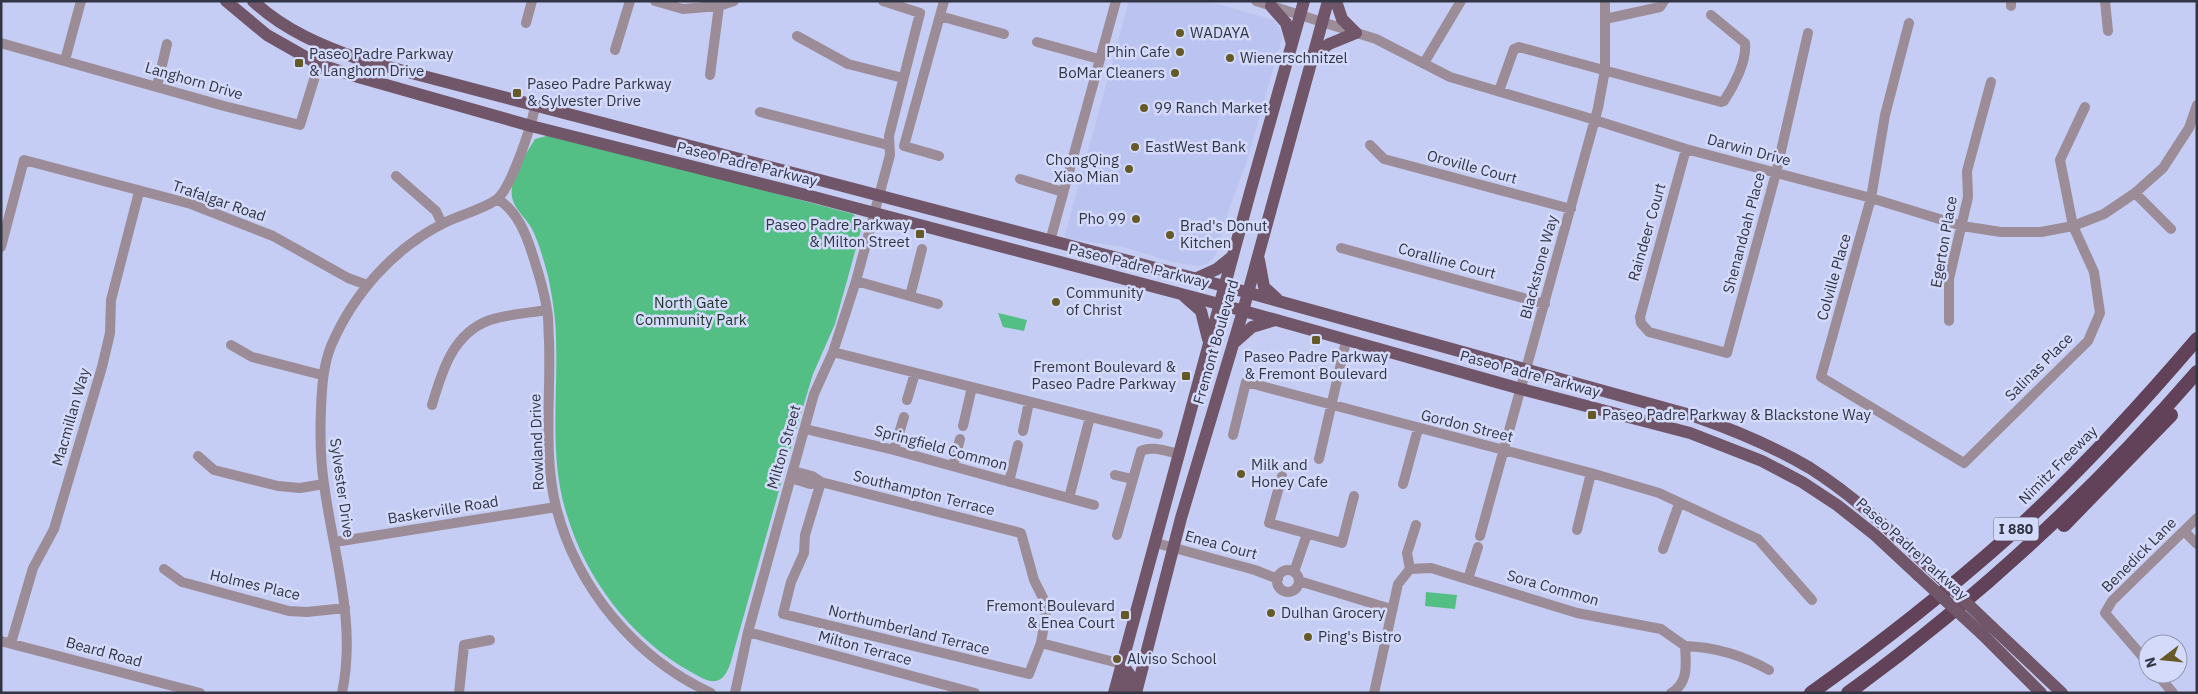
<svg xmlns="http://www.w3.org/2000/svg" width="2198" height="694" viewBox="0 0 2198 694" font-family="'IBM Plex Sans',sans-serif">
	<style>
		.built { fill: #bbc3f1 }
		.green { fill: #53bf85 }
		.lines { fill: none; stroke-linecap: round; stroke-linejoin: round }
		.minor { stroke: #9c8c97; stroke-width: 10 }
		.major { stroke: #715569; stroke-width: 12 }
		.highway { stroke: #614258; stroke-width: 14 }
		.major-bridge { stroke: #715569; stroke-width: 12 }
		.poi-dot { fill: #655a27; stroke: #d4dafa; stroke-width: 2 }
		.labels { text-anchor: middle; stroke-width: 5; stroke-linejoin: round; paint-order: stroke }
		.shield { fill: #d4dafa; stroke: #63667b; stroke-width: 1 }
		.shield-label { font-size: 14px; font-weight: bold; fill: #323544 }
		.poi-label { font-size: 15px; fill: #323544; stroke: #d4dafa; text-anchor: start }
		.street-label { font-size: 15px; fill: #323544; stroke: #d4dafa }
		.park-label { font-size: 15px; fill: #1d3427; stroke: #d4dafa }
	</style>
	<rect width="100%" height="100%" fill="#c5cdf4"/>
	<path class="built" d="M1129,1h78l67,19 7,11 1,7 -36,126 -17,45 -13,46 -8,9 -10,2 -26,-4 -48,-15 -60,-9z"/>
	<path class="green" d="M554,134l299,80 7,7 1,9 -26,94 -22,50 -17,56 -61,217c-3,9 -5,24 -13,31 -10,8 -21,-1 -31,-6 -60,-33 -106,-94 -125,-160 -17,-55 -8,-115 -10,-173 0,-21 -4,-43 -8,-63 -4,-15 -9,-33 -16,-47 -5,-10 -18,-20 -20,-32 -3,-21 13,-41 23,-58z
		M998,313l29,7 -3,11 -21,-4z
		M1426,592l31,3 -2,14 -30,-3z"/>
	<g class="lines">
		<path class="minor" d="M655,1l28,8 36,-3 15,-5
			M1256,1l120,38 74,38 132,39 104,33 185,49 91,28 39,6h40l32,-6 31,-12 31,-21 28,-25 26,-40 8,-23
			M2105,1l3,30
			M2011,6v-5
			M940,16l64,18
			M1605,19l55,-12 4,-6
			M526,23l6,-22
			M1909,23l-24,92 -14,83 -50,179 143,86 124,-122 12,-28 -6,-41 -21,-46 -13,-66 25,-53
			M797,36l51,28 55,14
			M1037,42l62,17
			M1,43l223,63 76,19 24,-78
			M615,50l15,-49
			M65,60l16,-59
			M1424,63l37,-62
			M710,75l9,-69
			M157,86l10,-42
			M1499,91l15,-42 5,-2 202,55 3,-1c10,-15 23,-40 21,-58l-34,-28
			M760,112l128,33
			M1370,145l14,14 187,50
			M1686,149l-46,168 1,6 8,9 78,21 49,-180 32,-140
			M939,156l-35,-10 40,-145
			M396,176l40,35 6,13
			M1020,179l43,13
			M2135,193l36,36
			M497,199c17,9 26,28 32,45 7,21 15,44 18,66 2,10 1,20 2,30 2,54 -6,115 7,167 21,81 79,151 155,186
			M1050,241l66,-240
			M1,247l23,-87 167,44 82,32 75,42 19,7
			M1341,248l204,56
			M856,281l82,23
			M910,296l12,-47
			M1949,321v-42l19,-82 -1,-26 24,-89
			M231,345l21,12 70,18
			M833,352l325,82
			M907,400l8,-27
			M432,405c10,-34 21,-72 58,-85 18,-6 39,-7 57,-10
			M963,426l9,-39
			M805,429l89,21 200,55
			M1023,431l6,-29
			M1233,435l13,-53 345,91 68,20 99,46 54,61
			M894,450l10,-33
			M198,456l16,14 64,16 22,2 24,-4
			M1319,459l27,-118
			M953,466l7,-27
			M793,471l19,5 9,6 200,51 13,47 13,26 -6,37 -12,31 -246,-60 8,-32 13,-29 1,-18 16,-53
			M1115,475l17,4
			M1282,476l-13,47 73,20 12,-47
			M791,478l19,6 11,-2
			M1009,482l9,-37
			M1403,484l15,-55
			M1069,498l21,-81
			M1577,530l14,-57
			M2184,531l13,13
			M1117,535l24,-84c11,-6 27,1 39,3
			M1480,536l118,-428 7,-38v-69
			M335,542l221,-35
			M1156,543l99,27 23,9
			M1663,549l16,-45
			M164,569l18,13 107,29 18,1 38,-4
			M1410,569l21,-1 146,45 84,16 24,17
			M1410,569l-3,-16 9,-28
			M1277 581a11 11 0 1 1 22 0a11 11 0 1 1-22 0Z
			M1294,572l13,-38
			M1468,579l10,-32
			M1299,581l92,28
			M748,632l227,61
			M1,641l199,52
			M11,643l22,-75 21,-39 48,-162 8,-34 1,-33 28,-108
			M1041,643l81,21
			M1685,646c31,1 57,9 84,24
			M2148,663l-43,-50 7,-12 85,-83
			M2157,674l16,19
			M342,693c15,-71 -9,-140 -18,-209 -4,-25 -4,-50 -3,-76 1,-21 2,-42 10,-62 22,-52 63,-98 113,-123 16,-8 37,-13 52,-23 15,-11 35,-73 39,-93
			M459,693l5,-48 26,-5
			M735,693l13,-61 66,-238 19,-42 23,-71 34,-126 -1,-19 31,-123 -37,-12
			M1374,693l24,-109 12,-15
			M1671,693c18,-10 15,-29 14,-47"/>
		<path class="major" d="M226,1l41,34 51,29 40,13 173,49 283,71 405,107 302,85 169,44 72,28 40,21 35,23 38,30 43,40
			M253,1c31,29 69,45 109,59l862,226 470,130c40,14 79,30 116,52 44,28 81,63 118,98
			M1271,6l15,17 6,21
			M1313,56l16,-12 27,-11 -14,-14 -6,-18
			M1259,260l5,27 13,12
			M1195,279l22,-10 16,-13
			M1185,297l16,14 7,28
			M1235,342l17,-15 23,-7
			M1992,627l70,66
			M1982,634l59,59
			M1122,664l8,11 -4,18
			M1114,693l137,-504 53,-188
			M1136,693l45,-175 62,-207 85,-310"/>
		<path class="highway" d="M2064,525l107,-110
			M1811,693c69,-49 135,-101 198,-157 68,-61 129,-128 188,-197
			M1848,693c128,-93 246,-202 349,-321"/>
		<path class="major-bridge" d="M1928,566l64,61
			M1918,575l64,59"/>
	</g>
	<g class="poi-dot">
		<circle cx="1180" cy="33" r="5"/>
		<circle cx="1180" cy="52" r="5"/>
		<circle cx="1230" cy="58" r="5"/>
		<rect x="294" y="58" width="10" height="10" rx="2.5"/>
		<circle cx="1175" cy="73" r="5"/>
		<rect x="512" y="88" width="10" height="10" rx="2.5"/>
		<circle cx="1144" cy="108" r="5"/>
		<circle cx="1135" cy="147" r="5"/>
		<circle cx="1129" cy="169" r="5"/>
		<circle cx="1136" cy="219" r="5"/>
		<rect x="915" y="229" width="10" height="10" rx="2.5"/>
		<circle cx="1170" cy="235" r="5"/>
		<circle cx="1056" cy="302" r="5"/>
		<rect x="1311" y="335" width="10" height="10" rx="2.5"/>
		<rect x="1181" y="371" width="10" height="10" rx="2.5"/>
		<rect x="1587" y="410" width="10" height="10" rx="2.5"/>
		<circle cx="1241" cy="474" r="5"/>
		<circle cx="1271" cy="613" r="5"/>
		<rect x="1120" y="610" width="10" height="10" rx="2.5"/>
		<circle cx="1308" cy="637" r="5"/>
		<circle cx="1117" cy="659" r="5"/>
	</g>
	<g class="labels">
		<rect class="shield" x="1993.5" y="517.5" width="45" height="23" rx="4"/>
		<g class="shield-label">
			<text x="2016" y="534">I 880</text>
		</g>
		<g class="poi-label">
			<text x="1190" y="38">WADAYA</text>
			<text x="1170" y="57" text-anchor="end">Phin Cafe</text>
			<text x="309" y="59">Paseo Padre Parkway<tspan x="309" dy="17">&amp; Langhorn Drive</tspan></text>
			<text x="1240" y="63">Wienerschnitzel</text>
			<text x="1165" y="78" text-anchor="end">BoMar Cleaners</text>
			<text x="527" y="89">Paseo Padre Parkway<tspan x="527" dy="17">&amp; Sylvester Drive</tspan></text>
			<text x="1154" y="113">99 Ranch Market</text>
			<text x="1145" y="152">EastWest Bank</text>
			<text x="1119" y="165" text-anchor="end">ChongQing<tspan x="1119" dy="17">Xiao Mian</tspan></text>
			<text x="1126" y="224" text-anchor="end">Pho 99</text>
			<text x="910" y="230" text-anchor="end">Paseo Padre Parkway<tspan x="910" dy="17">&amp; Milton Street</tspan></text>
			<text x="1180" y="231">Brad's Donut<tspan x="1180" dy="17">Kitchen</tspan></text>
			<text x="1066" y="298">Community<tspan x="1066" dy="17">of Christ</tspan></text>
			<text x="1316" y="362" text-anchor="middle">Paseo Padre Parkway<tspan x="1316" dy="17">&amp; Fremont Boulevard</tspan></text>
			<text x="1176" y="372" text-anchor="end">Fremont Boulevard &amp;<tspan x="1176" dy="17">Paseo Padre Parkway</tspan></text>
			<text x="1602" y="420">Paseo Padre Parkway &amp; Blackstone Way</text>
			<text x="1251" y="470">Milk and<tspan x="1251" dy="17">Honey Cafe</tspan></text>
			<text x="1115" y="611" text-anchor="end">Fremont Boulevard<tspan x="1115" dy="17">&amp; Enea Court</tspan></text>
			<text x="1281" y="618">Dulhan Grocery</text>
			<text x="1318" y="642">Ping's Bistro</text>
			<text x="1127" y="664">Alviso School</text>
		</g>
		<g class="street-label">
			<text transform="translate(194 81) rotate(16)" y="5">Langhorn Drive</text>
			<text transform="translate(1749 150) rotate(15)" y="5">Darwin Drive</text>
			<text transform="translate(747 164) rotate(14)" y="5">Paseo Padre Parkway</text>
			<text transform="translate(1472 167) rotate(15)" y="5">Oroville Court</text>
			<text transform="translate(219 201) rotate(19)" y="5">Trafalgar Road</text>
			<text transform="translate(1647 232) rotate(-74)" y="5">Raindeer Court</text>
			<text transform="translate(1744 233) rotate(-75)" y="5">Shenandoah Place</text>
			<text transform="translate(1944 242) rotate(-80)" y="5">Egerton Place</text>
			<text transform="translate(1447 261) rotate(15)" y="5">Coralline Court</text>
			<text transform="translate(1139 266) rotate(14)" y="5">Paseo Padre Parkway</text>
			<text transform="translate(1539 267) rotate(-75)" y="5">Blackstone Way</text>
			<text transform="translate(1834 277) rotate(-74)" y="5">Colville Place</text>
			<text transform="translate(1216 342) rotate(-74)" y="5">Fremont Boulevard</text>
			<text transform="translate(2039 367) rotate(-45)" y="5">Salinas Place</text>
			<text transform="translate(1530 374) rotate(15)" y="5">Paseo Padre Parkway</text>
			<text transform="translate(71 417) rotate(-74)" y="5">Macmillan Way</text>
			<text transform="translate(1467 426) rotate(14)" y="5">Gordon Street</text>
			<text transform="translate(537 442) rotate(-92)" y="5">Rowland Drive</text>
			<text transform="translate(784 447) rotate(-74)" y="5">Milton Street</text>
			<text transform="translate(941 448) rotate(15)" y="5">Springfield Common</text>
			<text transform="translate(2058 465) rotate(-45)" y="5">Nimitz Freeway</text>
			<text transform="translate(342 488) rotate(82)" y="5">Sylvester Drive</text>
			<text transform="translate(924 493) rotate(14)" y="5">Southampton Terrace</text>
			<text transform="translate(443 510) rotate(-9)" y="5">Baskerville Road</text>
			<text transform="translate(1221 545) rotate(15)" y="5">Enea Court</text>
			<text transform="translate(1912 549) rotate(42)" y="5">Paseo Padre Parkway</text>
			<text transform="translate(2139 555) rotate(-45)" y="5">Benedick Lane</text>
			<text transform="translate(255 585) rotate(13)" y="5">Holmes Place</text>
			<text transform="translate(1553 588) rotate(16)" y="5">Sora Common</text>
			<text transform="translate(909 630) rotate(14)" y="5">Northumberland Terrace</text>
			<text transform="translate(865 648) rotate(15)" y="5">Milton Terrace</text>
			<text transform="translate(104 652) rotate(15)" y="5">Beard Road</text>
		</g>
		<g class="park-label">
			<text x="691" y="308">North Gate<tspan x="691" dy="17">Community Park</tspan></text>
		</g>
	</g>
	<rect width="2198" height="694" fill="none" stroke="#323544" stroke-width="5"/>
	<g transform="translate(2163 659) rotate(254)"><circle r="24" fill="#d4dafa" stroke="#9398b1"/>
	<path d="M0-4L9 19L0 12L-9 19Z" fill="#655a27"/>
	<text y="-8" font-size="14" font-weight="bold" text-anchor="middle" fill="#323544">N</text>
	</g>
</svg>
